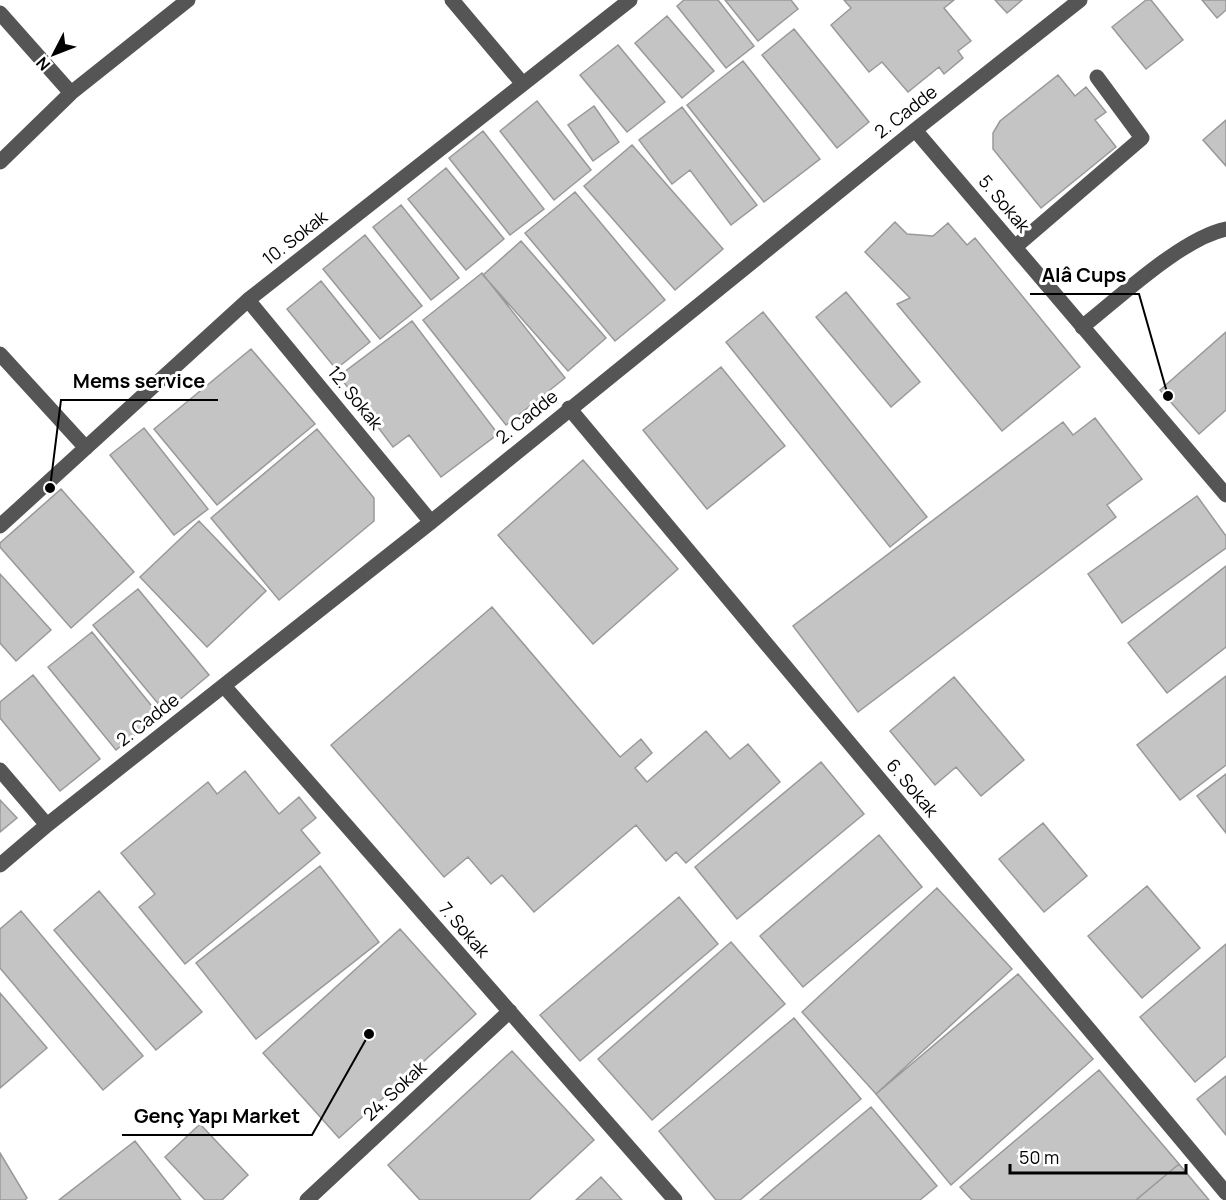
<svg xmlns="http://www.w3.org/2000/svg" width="1226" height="1200" viewBox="0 0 1226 1200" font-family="Manrope,sans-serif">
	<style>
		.building { fill: #c4c4c4; stroke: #999; stroke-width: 1.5 }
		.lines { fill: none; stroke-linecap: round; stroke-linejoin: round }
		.minor { stroke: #555; stroke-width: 15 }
		.labels { text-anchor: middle; stroke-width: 6; stroke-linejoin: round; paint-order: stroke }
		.street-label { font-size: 18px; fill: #000; stroke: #fff }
		.leader { fill: none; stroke: #000; stroke-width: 2 }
		.callout-dot { fill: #000; stroke: #fff; stroke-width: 2 }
		.callout-label { font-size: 20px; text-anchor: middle; font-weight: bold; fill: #000; stroke: #fff; stroke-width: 6; stroke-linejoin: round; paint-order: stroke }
	</style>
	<rect width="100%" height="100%" fill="#fff"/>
	<path class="building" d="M684,0h34l36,46 -28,22 -49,-62z
		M725,0h66l7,9 -40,32z
		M844,0h110l-10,8 27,33 -13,10 5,7 -19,16 -5,-7 -31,25 -26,-30 -13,10 -38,-47 20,-17z
		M995,0h27l-15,13z
		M1146,0h5l32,40 -37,29 -34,-42z
		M1202,0h24v10l-9,8z
		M667,16l47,55 -32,27 -47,-55z
		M794,29l75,93 -32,26 -75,-93z
		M618,45l47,57 -38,30 -47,-57z
		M743,61l77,98 -56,43 -77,-97z
		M1058,75l17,21 11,-9 20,25 -11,8 21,27 -75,61 -48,-59v-16l7,-12z
		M537,101l54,69 -37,30 -54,-69z
		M594,106l25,36 -26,19 -25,-36z
		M682,107l75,98 -26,20 -41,-55 -18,14 -33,-44z
		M1226,120v46l-23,-26z
		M483,131l61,78 -34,26 -61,-77z
		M632,145l91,104 -48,41 -91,-104z
		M446,168l58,71 -38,31 -58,-71z
		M575,192l90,108 -50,41 -90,-108z
		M401,205l58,73 -28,22 -58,-73z
		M895,222l12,12 26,2 15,-13 19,22 8,-7 105,129 -78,64 -105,-127 13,-6 -45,-46z
		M365,235l57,71 -42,33 -57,-70z
		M521,241l85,97 -38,33 -85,-96z
		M482,273l83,105 -59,47 -83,-105z
		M321,281l49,61 -34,27 -49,-60z
		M846,292l74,90 -29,25 -75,-90z
		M763,312l164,205 -37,30 -164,-205z
		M412,321l86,113 -57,43 -32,-42 -16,12 -54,-71z
		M1226,332v78l-27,24 -39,-44z
		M251,349l64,75 -98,81 -63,-76z
		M721,367l64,79 -78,63 -64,-79z
		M1095,418l47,61 -35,26 9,12 -258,195 -65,-86 270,-204 10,13z
		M144,428l64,81 -34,26 -64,-80z
		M317,429l57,69v23l-95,79 -68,-82z
		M583,460l95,109 -85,75 -95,-109z
		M61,489l73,83 -63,56 -71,-81v-4z
		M1197,496l29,40v12l-104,75 -34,-49z
		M199,521l67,70 -59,56 -67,-70z
		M1226,566v81l-59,46 -39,-50z
		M0,574l51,56 -35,31 -16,-18z
		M138,589l71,86 -44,37 -72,-87z
		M492,607l128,150 21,-18 11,14 -17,15 12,14 59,-51 24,28 18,-15 32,38 -94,81 -10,-11 -10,9 -30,-36 -102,87 -32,-37 -11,9 -23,-27 -24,20 -113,-132z
		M92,632l67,83 -43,35 -68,-83z
		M33,675l67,84 -40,32 -60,-73v-16z
		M1226,676v89l-46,35 -43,-55z
		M954,677l70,83 -43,36 -25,-29 -21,18 -45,-54z
		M821,762l43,52 -127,105 -42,-52z
		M245,771l34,43 20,-17 17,21 -15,12 19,23 -135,111 -46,-57 16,-13 -34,-41 87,-71 9,12z
		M1226,774v59l-29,-37z
		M0,800l17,18 -17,14z
		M1043,823l44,53 -43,36 -45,-53z
		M879,835l43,52 -119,100 -43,-51z
		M320,866l59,76 -123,97 -60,-76z
		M1147,886l53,62 -58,50 -54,-62z
		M937,888l75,81 -136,125 -74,-82z
		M99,891l103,121 -46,38 -102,-120z
		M679,897l39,47 -138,117 -40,-46z
		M21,911l122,145 -40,34 -103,-122v-39z
		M400,929l76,85 -137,124 -76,-85z
		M731,942l54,62 -133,116 -54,-61z
		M1226,944v112l-31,26 -55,-65z
		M1018,974l75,85 -142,126 -75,-91z
		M0,993l47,55 -47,40z
		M794,1018l67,81 -121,101h-24l-57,-69z
		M512,1051l82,89 -65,60h-109l-32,-35z
		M1099,1070l80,94 -43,36h-164l-12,-13z
		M1226,1076v59l-29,-36z
		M871,1107l66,79 -17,14h-160z
		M200,1124l48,51 -26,25h-17l-40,-43z
		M135,1141l46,59h-122z
		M0,1153l27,45 -2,2h-25z
		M1179,1164l30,36h-73z
		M601,1177l21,23h-46z"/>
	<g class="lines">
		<path class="minor" d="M452,0l71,84
			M0,13l71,80
			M915,130l311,365
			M0,162l71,-69 117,-93
			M1015,247l127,-109 -45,-61
			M248,300l183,222
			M1082,327c37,-29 100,-89 144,-98
			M0,354l86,94
			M569,408l657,785
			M0,526l248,-226 382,-300
			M224,686l451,514
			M0,770l47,55
			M0,865l47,-40 384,-303 484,-392 165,-130
			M307,1200l203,-189"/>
	</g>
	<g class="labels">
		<g class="street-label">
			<text transform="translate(906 112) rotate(-38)" y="6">2. Cadde</text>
			<text transform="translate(1004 204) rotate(50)" y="6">5. Sokak</text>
			<text transform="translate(295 238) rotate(-38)" y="6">10. Sokak</text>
			<text transform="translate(355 398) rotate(51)" y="6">12. Sokak</text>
			<text transform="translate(527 417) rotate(-39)" y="6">2. Cadde</text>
			<text transform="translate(148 720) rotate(-38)" y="6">2. Cadde</text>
			<text transform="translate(912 788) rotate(50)" y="6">6. Sokak</text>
			<text transform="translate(464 930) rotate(49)" y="6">7. Sokak</text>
			<text transform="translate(395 1091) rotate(-43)" y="6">24. Sokak</text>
		</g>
	</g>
	<path class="leader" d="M1168 396L1139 294H1030M50 488L61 400H218M369 1034L312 1135H122"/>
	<g class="callout-dot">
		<circle cx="1168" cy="396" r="6"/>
		<circle cx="50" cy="488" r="6"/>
		<circle cx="369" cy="1034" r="6"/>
	</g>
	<g class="callout-label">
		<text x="1084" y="282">Alâ Cups</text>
		<text x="139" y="388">Mems service</text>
		<text x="217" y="1123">Genç Yapı Market</text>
	</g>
	<g transform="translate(54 54) rotate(228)" stroke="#ffffff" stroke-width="4.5" paint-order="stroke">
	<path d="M0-4.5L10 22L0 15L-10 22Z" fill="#000000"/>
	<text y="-9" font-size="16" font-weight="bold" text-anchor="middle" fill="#000000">N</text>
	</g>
	<path d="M1010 1164v9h176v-9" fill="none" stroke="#000000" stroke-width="3"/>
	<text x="1019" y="1164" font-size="18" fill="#000000" stroke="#ffffff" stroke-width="4.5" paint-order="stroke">50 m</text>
</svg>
